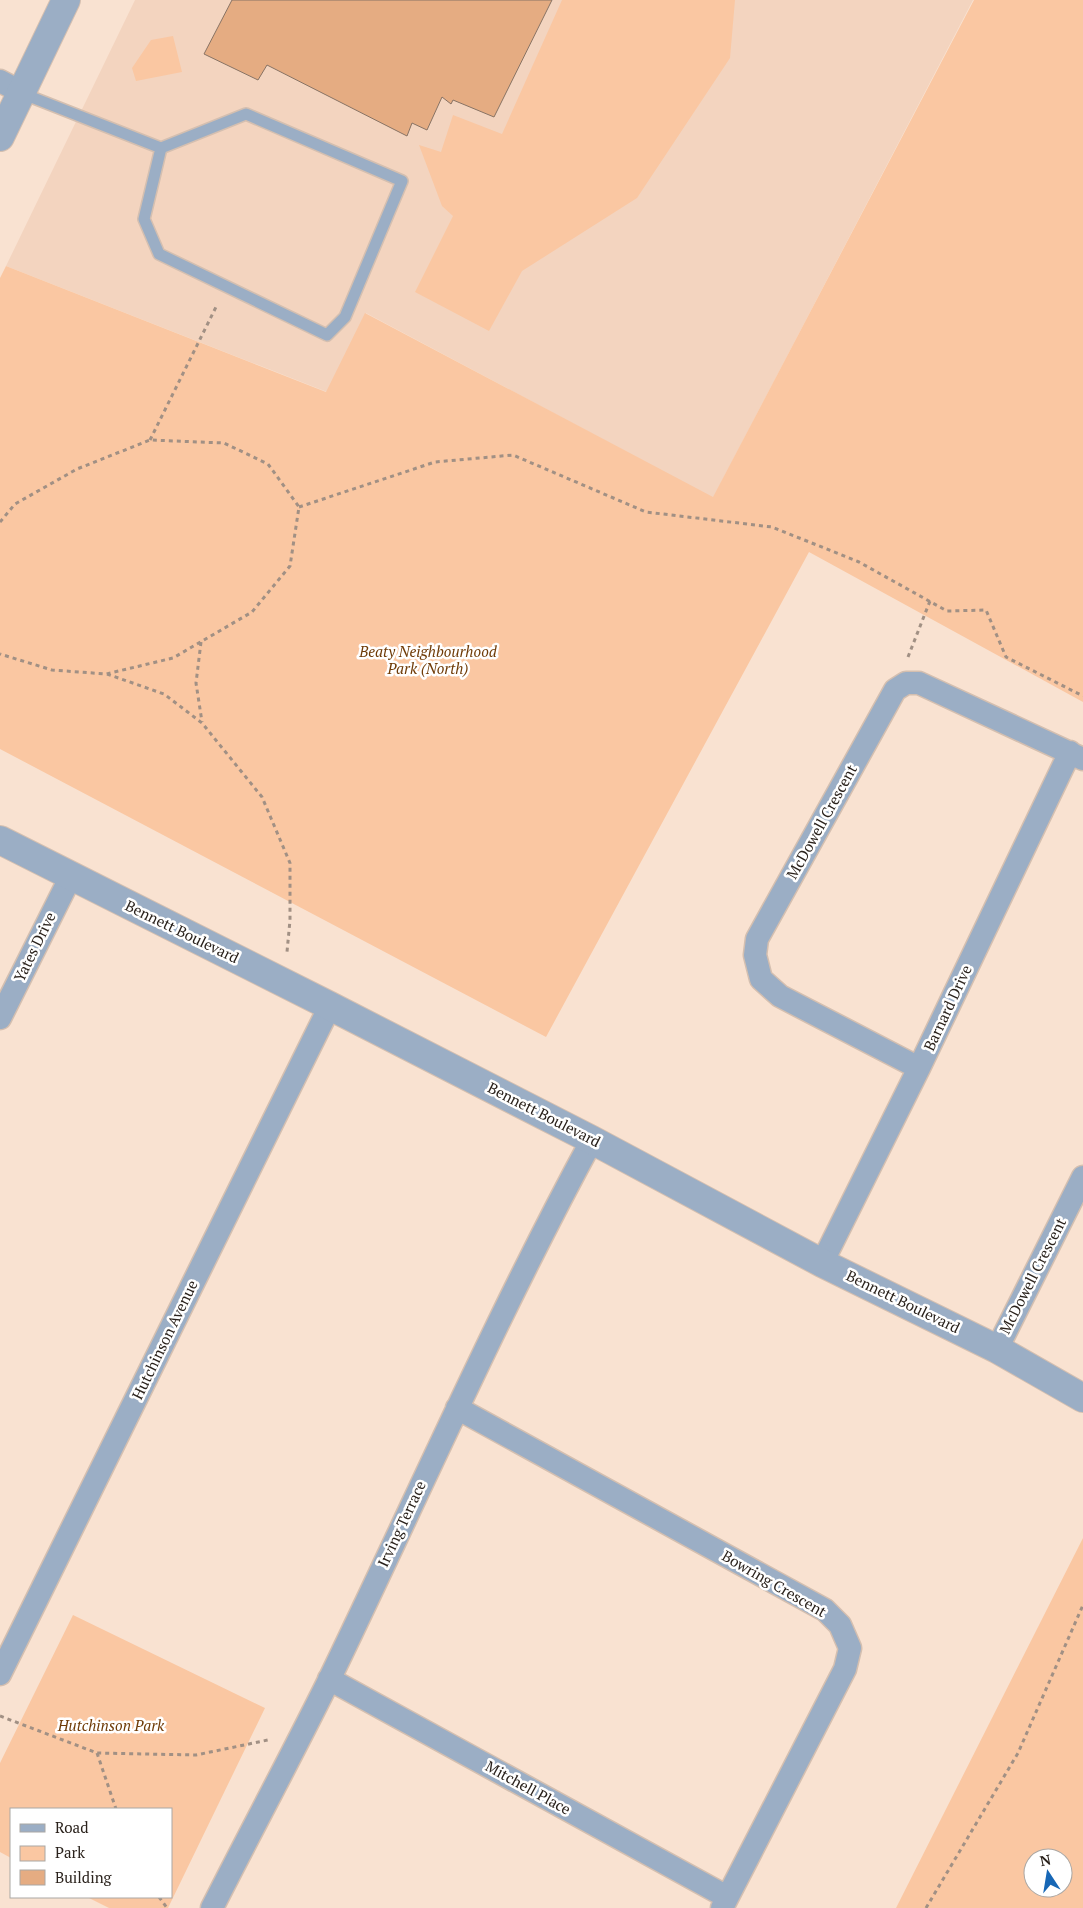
<svg xmlns="http://www.w3.org/2000/svg" width="1083" height="1908" viewBox="0 0 1083 1908" font-family="'PT Serif',serif">
	<style>
		.built { fill: #f3d4bf }
		.green { fill: #fac7a2; fill-rule: evenodd }
		.building { fill: #e5ac82; stroke: #887364 }
		.lines { fill: none; stroke-linecap: round; stroke-linejoin: round }
		.service-casing { stroke: #d4bfb0; stroke-width: 14 }
		.minor-casing { stroke: #d4bfb0; stroke-width: 25 }
		.tertiary-casing { stroke: #d4bfb0; stroke-width: 30 }
		.path { stroke: #a19084; stroke-width: 3; stroke-dasharray: 4 4; stroke-linecap: butt }
		.service { stroke: #9baec5; stroke-width: 11 }
		.minor { stroke: #9baec5; stroke-width: 22 }
		.tertiary { stroke: #9baec5; stroke-width: 28 }
		.labels { text-anchor: middle; stroke-width: 5; stroke-linejoin: round; paint-order: stroke }
		.park-label { font-size: 15px; font-style: italic; fill: #6f3b07; stroke: #fff }
		.street-label { font-size: 15px; fill: #2a221c; stroke: #fff }
	</style>
	<rect width="100%" height="100%" fill="#f9e2d1"/>
	<path class="built" d="M135,0h838l-260,498 -347,-185 -39,79 -321,-126z"/>
	<path class="green" d="M562,0h173l-5,58 -93,140 -115,73 -33,60 -74,-39 38,-76 -11,-10 -23,-61 22,7 12,-37 49,19z
		M974,0h109v702l-274,-150 -263,485 -546,-288v-471l6,-12 320,126 39,-79 348,184z
		M173,36l9,36 -46,9 -4,-13 19,-28z
		M1083,1538v370h-187zM1033,1858h30v30h-30z
		M73,1615l192,93 -97,200h-59l-22,-11h84v-88h-160v49l-11,-6v-89z"/>
	<path class="building" d="M232,0h320l-58,117 -41,-17 -2,4 -9,-7 -15,33 -15,-7 -5,13 -140,-71 -9,15 -54,-26z"/>
	<g class="lines">
		<g class="service-casing">
			<path id="service" d="M21,93l140,55 85,-34 156,67 -57,136 -18,18 -168,-81 -15,-35 17,-71"/>
		</g>
		<g class="minor-casing">
			<path id="minor" d="M0,81l21,11
				M0,1018l71,-142
				M919,1068l-139,-72 -19,-17 -6,-24 2,-16 138,-249 11,-7h13l164,76
				M822,1263l97,-195 151,-316
				M997,1349l86,-172
				M457,1408l368,202 15,15 10,23 -5,21 -123,239
				M0,1674l330,-668
				M329,1679l398,218
				M212,1908c39,-77 80,-153 118,-230 87,-180 167,-363 262,-538"/>
		</g>
		<g class="tertiary-casing">
			<path id="tertiary" d="M0,137l66,-137
				M0,840l330,166 262,134 230,123 175,86 86,49"/>
		</g>
		<path class="path" d="M150,440l67,-135
			M299,507l136,-45 78,-7 133,57 126,15 87,35 88,49 39,-1 20,47 77,39
			M0,522l15,-18 62,-35 73,-29 74,3 44,21 31,43 -9,59 -38,46 -79,46 -67,16 -54,-4 -52,-16
			M201,642l-5,41 6,39
			M908,657l22,-56
			M107,674l57,20 38,29 60,74 28,66v57l-3,32
			M0,1716l97,37 99,2 72,-15
			M97,1753l19,56
			M159,1897l8,11
			M926,1908l92,-155 65,-148"/>
		<use href="#service" class="service"/>
		<use href="#minor" class="minor"/>
		<use href="#tertiary" class="tertiary"/>
	</g>
	<g class="labels">
		<g class="park-label">
			<text x="428" y="657">Beaty Neighbourhood<tspan x="428" dy="17">Park (North)</tspan></text>
			<text x="111" y="1731">Hutchinson Park</text>
		</g>
		<g class="street-label">
			<text transform="translate(822 822) rotate(-61)" y="5">McDowell Crescent</text>
			<text transform="translate(182 932) rotate(26)" y="5">Bennett Boulevard</text>
			<text transform="translate(35 947) rotate(-64)" y="5">Yates Drive</text>
			<text transform="translate(948 1008) rotate(-65)" y="5">Barnard Drive</text>
			<text transform="translate(544 1115) rotate(27)" y="5">Bennett Boulevard</text>
			<text transform="translate(1033 1276) rotate(-63)" y="5">McDowell Crescent</text>
			<text transform="translate(903 1302) rotate(26)" y="5">Bennett Boulevard</text>
			<text transform="translate(165 1340) rotate(-64)" y="5">Hutchinson Avenue</text>
			<text transform="translate(402 1524) rotate(-65)" y="5">Irving Terrace</text>
			<text transform="translate(774 1584) rotate(30)" y="5">Bowring Crescent</text>
			<text transform="translate(528 1788) rotate(29)" y="5">Mitchell Place</text>
		</g>
	</g>
	<rect x="10" y="1808" width="162" height="90" fill="#ffffff" stroke="#aaa7a4"/>
	<rect x="20" y="1824" width="25" height="8" fill="#9baec5" stroke="#aaa7a4"/>
	<text x="55" y="1833" font-size="15" fill="#2a221c">Road</text>
	<rect x="20" y="1846" width="25" height="15" fill="#fac7a2" stroke="#aaa7a4"/>
	<text x="55" y="1858" font-size="15" fill="#2a221c">Park</text>
	<rect x="20" y="1870" width="25" height="15" fill="#e5ac82" stroke="#aaa7a4"/>
	<text x="55" y="1883" font-size="15" fill="#2a221c">Building</text>
	<g transform="translate(1048 1873) rotate(348)"><circle r="24" fill="#ffffff" stroke="#aaa7a4"/>
	<path d="M0-4L9 19L0 12L-9 19Z" fill="#1767b6"/>
	<text y="-8" font-size="14" font-weight="bold" text-anchor="middle" fill="#2a221c">N</text>
	</g>
</svg>
